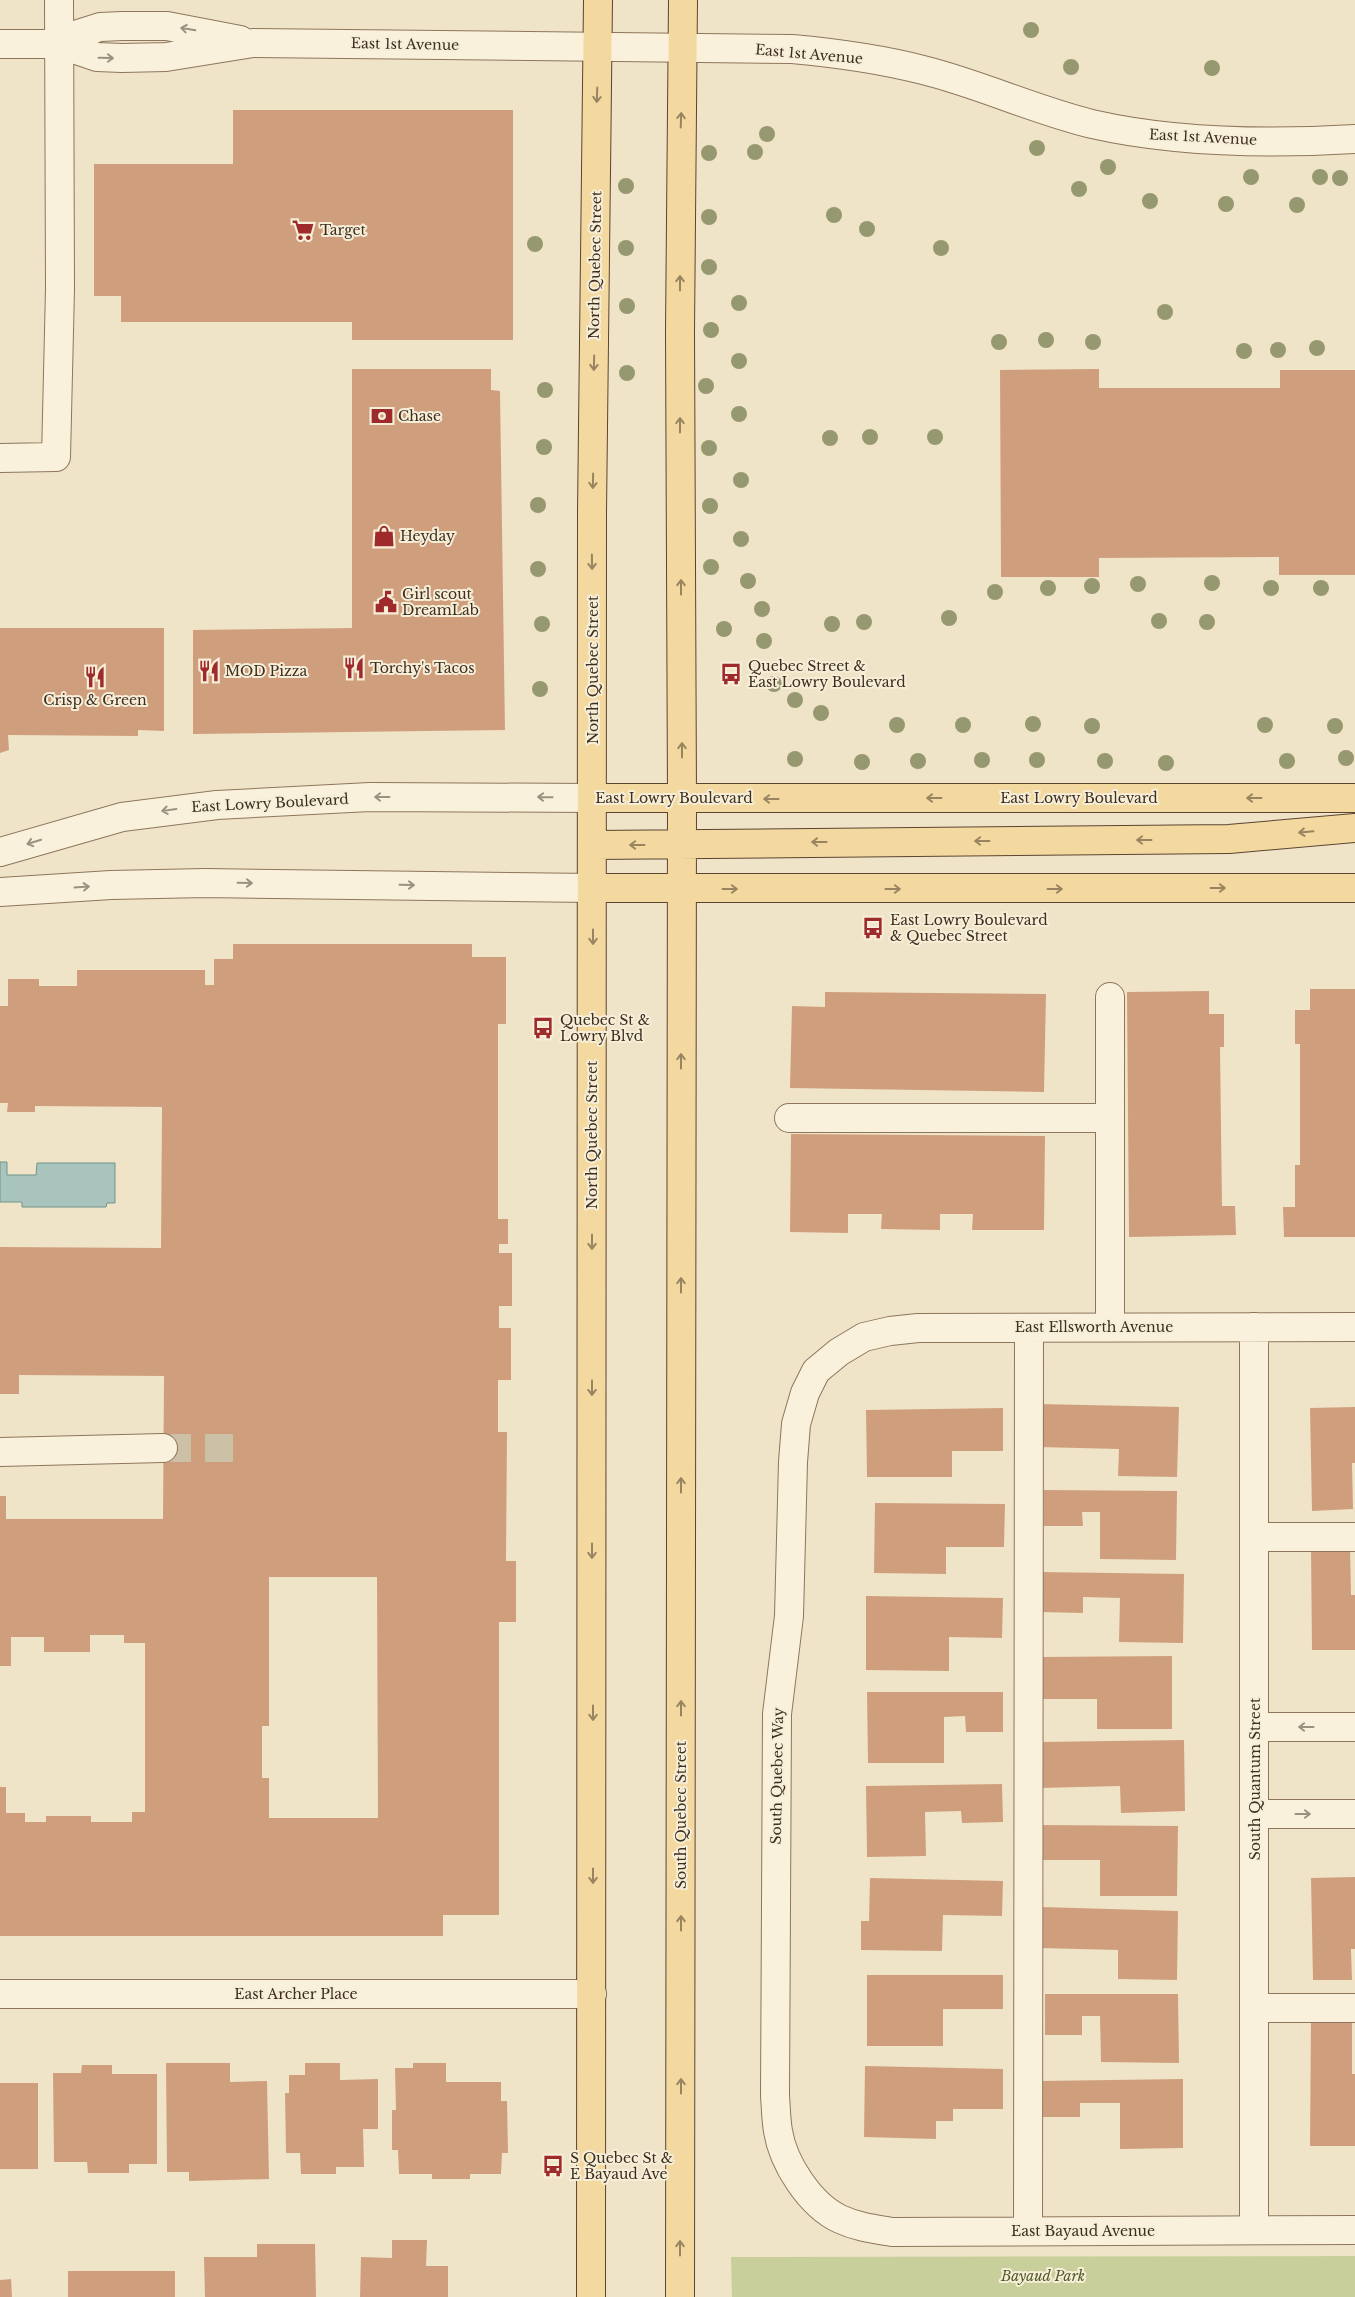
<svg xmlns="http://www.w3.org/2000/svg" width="1355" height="2297" viewBox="0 0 1355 2297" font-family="'Libre Baskerville',serif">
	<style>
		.green { fill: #c9cf9b }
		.water { fill: #a9c4bc; stroke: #6f938a }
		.building { fill: #cf9f7d; fill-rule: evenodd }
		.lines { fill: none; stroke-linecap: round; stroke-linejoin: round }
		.minor-tunnel { stroke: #ccc0a6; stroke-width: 28; stroke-dasharray: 28 14; stroke-linecap: butt }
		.minor-casing { stroke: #8d765c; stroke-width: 30 }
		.major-casing { stroke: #5b4430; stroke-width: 30 }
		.minor { stroke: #faf1dc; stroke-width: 28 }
		.major { stroke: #f3d9a0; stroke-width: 28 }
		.tree { fill: #96986f }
		.oneway { stroke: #9c907e }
		.oneway2 { stroke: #988460 }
		.labels { text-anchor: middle; stroke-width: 4; stroke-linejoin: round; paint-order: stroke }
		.street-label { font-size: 14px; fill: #3d2e20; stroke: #f7eed8 }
		.poi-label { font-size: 14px; fill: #3d2e20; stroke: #f7eed8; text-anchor: start }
		.park-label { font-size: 14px; font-style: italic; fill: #4d5a26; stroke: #f7eed8 }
	</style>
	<rect width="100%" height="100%" fill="#f0e4c8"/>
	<path class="green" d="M1355,2256v41h-623l-1,-40z"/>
	<path class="water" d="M0,1162h7v13h29l1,-12h78v40h-8l-1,4h-84v-5h-22z"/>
	<path class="building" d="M233,110h280v230h-161v-18h-231v-26h-27v-132h139z
		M352,369h139v21l9,1 5,339 -312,4v-104l159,-2z
		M1099,369v19h181v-18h75v205h-76v-18l-180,1v19h-98l-1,-207z
		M0,628h164v103l-26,-1v6l-130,-1 1,15 -9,3z
		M233,944h239v13h34v67h-8v195h10v25h-9v9h13v53h-13v22h12v52h-13v52h9l-1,129h10v61h-17v293h-56v21h-443v-149h6v26h19v9h21v-6h45v6h41v-10h13v-169h-21v-8h-34v17h-46v-15h-33v29h-11v-170h6v23h157l1,-143 -145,-1v19h-19v-147l161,1 1,-141 -127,-1v6h-28l1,-9h-8v-97h8v-27h31v7h38v-16h128v15h9v-26h19zM269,1577h108l1,241h-109v-40h-7v-52h7z
		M1310,989h45v248h-71l-1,-30h12v-42h5v-121h-5v-34h15z
		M1209,991v23h15v33h-4l2,159h13l1,29 -107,2 -2,-245z
		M825,992l221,2 -2,98 -254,-4 2,-82 33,1z
		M791,1134l254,2 -1,94h-72l1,-16h-33v16l-59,-1 1,-15h-34v19l-58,-1z
		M1039,1404l140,3 -2,70 -59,-1 1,-27 -81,-2z
		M1355,1407v56h-3l1,46 -41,2 -2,-103z
		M1003,1408v43h-51v26h-85l-1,-67z
		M1044,1490l133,1 -1,69 -76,-1v-47h-18l1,14h-39z
		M875,1503l130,1 -1,43h-58v27l-72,-1z
		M1311,1548h39l1,47h4v55h-43z
		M1040,1572l144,2 -1,69 -64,-1 1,-44 -37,-1v16l-43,-1z
		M866,1596l137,2 -1,40 -53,-1v34l-83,-1z
		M1172,1656v73h-75v-30h-57v-42z
		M867,1692h136v40h-37l-1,-16 -21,1v46h-76z
		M1184,1740l1,71 -64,2 -1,-27 -79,2 -1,-46z
		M1002,1784l1,38 -41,1 -1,-12 -36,1 1,44 -59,1 -1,-71z
		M1040,1825l138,1 -1,70h-77v-36h-60z
		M1355,1877v72h-4l1,31h-39l-2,-102z
		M870,1878l133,3 -1,35 -59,-1 -1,36 -81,-1v-29h8z
		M1041,1907l137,4 -1,69 -59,-1v-29l-78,-2z
		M867,1975h136v34h-60v37h-76z
		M1045,1994h133l1,69 -78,-1 -1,-46h-18v19h-37z
		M1311,2016l41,1v57h3v72h-45z
		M166,2063h64v19l37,-1 2,98 -80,2v-9h-22z
		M305,2063h35v17l38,-1v50h-15l1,38h-28v7h-35l-1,-21h-14l-1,-60h4v-18h16z
		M413,2063h33v19h55v19h6l1,52h-6l-1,21h-31v5h-38v-5h-33l-1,-24h-6v-40h4l-1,-42h18z
		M82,2065h30v9h45v90h-28v9h-41l-1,-11h-33l-1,-89h28z
		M865,2066l138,3v40h-50v12h-17v18l-72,-2z
		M1183,2079v69l-63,1v-46h-40v14h-40v-36z
		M0,2083h38v86h-38z
		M392,2240h35l-1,26h22v31h-88l1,-40 31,1z
		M257,2244h58l1,53h-111l-1,-40h53z
		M68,2271h107v26h-107z
		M11,2279l1,18h-12v-17z"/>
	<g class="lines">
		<path class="minor-tunnel" d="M163,1448h71"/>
		<g class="minor-casing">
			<path id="minor" d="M0,44h59l38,13 25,1 44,-1 87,-14 539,6c44,4 88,10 131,21 57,14 111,40 169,54 83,19 178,20 263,15
				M59,44l19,-10 22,-7 22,-1h45l73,14
				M0,458l56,-1 4,-168 -1,-289
				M0,852l122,-35 95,-12 153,-8 223,1
				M0,892l111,-7 94,-2 388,5
				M789,1118h321
				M1110,1327v-330
				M1254,1327v903
				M1355,1327l-437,1 -28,3 -26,6 -25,15 -23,19 -11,22 -9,31 -3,38 -4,154 -12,98 -2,382c1,12 1,24 3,35 5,32 32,74 62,88 17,8 34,10 52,13l463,-2
				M0,1452l163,-4
				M1255,1537h100
				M1255,1727h100
				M1254,1814h101
				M0,1994h592
				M1254,2008h101
				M1028,2231l1,-903"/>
		</g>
		<g class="major-casing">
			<path id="major" d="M593,798h762
				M593,845l636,-6 126,-11
				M593,888h762
				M591,2297l1,-1784 6,-513
				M680,2297l2,-1498 -2,-468 3,-331"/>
		</g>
		<use href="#minor" class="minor"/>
		<use href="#major" class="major"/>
	</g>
	<g class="tree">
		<circle cx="1031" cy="30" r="8"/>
		<circle cx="1071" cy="67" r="8"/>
		<circle cx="1212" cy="68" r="8"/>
		<circle cx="767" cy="134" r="8"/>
		<circle cx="1037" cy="148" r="8"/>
		<circle cx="755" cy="152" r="8"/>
		<circle cx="709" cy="153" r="8"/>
		<circle cx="1108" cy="167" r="8"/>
		<circle cx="1251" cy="177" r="8"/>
		<circle cx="1320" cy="177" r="8"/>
		<circle cx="1340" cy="178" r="8"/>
		<circle cx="626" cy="186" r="8"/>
		<circle cx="1079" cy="189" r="8"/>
		<circle cx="1150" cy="201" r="8"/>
		<circle cx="1226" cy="204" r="8"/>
		<circle cx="1297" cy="205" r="8"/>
		<circle cx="834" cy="215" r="8"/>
		<circle cx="709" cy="217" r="8"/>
		<circle cx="867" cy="229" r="8"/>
		<circle cx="535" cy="244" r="8"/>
		<circle cx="626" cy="248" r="8"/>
		<circle cx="941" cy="248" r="8"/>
		<circle cx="709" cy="267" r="8"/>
		<circle cx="739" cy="303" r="8"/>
		<circle cx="627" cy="306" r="8"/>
		<circle cx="1165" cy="312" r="8"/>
		<circle cx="711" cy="330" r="8"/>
		<circle cx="1046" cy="340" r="8"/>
		<circle cx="999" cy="342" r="8"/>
		<circle cx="1093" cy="342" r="8"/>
		<circle cx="1317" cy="348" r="8"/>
		<circle cx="1278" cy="350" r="8"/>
		<circle cx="1244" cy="351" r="8"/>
		<circle cx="739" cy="361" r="8"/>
		<circle cx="627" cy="373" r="8"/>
		<circle cx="706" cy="386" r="8"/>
		<circle cx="545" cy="390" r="8"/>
		<circle cx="739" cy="414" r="8"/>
		<circle cx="870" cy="437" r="8"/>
		<circle cx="935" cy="437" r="8"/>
		<circle cx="830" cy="438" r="8"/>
		<circle cx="544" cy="447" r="8"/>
		<circle cx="709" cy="448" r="8"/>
		<circle cx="741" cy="480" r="8"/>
		<circle cx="538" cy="505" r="8"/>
		<circle cx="710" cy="506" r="8"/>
		<circle cx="741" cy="539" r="8"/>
		<circle cx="711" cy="567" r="8"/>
		<circle cx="538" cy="569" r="8"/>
		<circle cx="748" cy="581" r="8"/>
		<circle cx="1212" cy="583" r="8"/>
		<circle cx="1138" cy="584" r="8"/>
		<circle cx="1092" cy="586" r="8"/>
		<circle cx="1048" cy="588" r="8"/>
		<circle cx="1271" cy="588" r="8"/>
		<circle cx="1321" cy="588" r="8"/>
		<circle cx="995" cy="592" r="8"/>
		<circle cx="762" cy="609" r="8"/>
		<circle cx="949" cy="618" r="8"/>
		<circle cx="1159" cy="621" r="8"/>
		<circle cx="864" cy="622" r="8"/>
		<circle cx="1207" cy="622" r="8"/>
		<circle cx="542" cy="624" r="8"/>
		<circle cx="832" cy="624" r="8"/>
		<circle cx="724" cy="629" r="8"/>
		<circle cx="764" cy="641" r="8"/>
		<circle cx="774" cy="684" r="8"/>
		<circle cx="540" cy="689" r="8"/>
		<circle cx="795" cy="700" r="8"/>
		<circle cx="821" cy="713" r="8"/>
		<circle cx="1033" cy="724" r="8"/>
		<circle cx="897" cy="725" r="8"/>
		<circle cx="963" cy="725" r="8"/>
		<circle cx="1265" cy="725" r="8"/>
		<circle cx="1092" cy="726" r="8"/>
		<circle cx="1335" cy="726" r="8"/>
		<circle cx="1346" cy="758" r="8"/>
		<circle cx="795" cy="759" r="8"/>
		<circle cx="982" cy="760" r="8"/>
		<circle cx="1037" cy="760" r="8"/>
		<circle cx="918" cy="761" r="8"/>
		<circle cx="1105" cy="761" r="8"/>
		<circle cx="1287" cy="761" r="8"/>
		<circle cx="862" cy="762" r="8"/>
		<circle cx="1166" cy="763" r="8"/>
	</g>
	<defs><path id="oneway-shaft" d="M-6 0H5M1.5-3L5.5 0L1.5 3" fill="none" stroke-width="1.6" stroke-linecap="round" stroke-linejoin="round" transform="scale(1.25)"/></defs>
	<g class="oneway">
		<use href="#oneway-shaft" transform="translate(188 29) rotate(-171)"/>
		<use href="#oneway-shaft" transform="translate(106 58) rotate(1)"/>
		<use href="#oneway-shaft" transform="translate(382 797) rotate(180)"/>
		<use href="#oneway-shaft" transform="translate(545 797) rotate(-179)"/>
		<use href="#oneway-shaft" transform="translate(169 810) rotate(172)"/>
		<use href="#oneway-shaft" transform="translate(34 842) rotate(163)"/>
		<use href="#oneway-shaft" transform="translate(245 883) rotate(1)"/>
		<use href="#oneway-shaft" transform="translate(407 885) rotate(1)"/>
		<use href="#oneway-shaft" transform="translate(82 887) rotate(-4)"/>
		<use href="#oneway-shaft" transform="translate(1306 1727) rotate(180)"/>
		<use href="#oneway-shaft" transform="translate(1303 1814)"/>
	</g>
	<g class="oneway2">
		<use href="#oneway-shaft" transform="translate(597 95) rotate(92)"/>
		<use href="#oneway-shaft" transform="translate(681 120) rotate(-88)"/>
		<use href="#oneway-shaft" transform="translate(680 283) rotate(-90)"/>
		<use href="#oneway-shaft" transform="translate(594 363) rotate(91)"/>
		<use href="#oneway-shaft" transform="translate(680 425) rotate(-90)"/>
		<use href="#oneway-shaft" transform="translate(593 481) rotate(91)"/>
		<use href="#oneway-shaft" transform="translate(592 562) rotate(89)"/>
		<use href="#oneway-shaft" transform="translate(681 587) rotate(-90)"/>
		<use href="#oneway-shaft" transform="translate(682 750) rotate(-90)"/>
		<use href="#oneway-shaft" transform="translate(934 798) rotate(180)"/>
		<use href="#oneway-shaft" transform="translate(1254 798) rotate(180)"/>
		<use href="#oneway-shaft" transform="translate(771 799) rotate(180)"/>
		<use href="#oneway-shaft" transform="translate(1306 832) rotate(175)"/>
		<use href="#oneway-shaft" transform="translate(1144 840) rotate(180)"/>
		<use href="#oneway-shaft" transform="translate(982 841) rotate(180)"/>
		<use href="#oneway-shaft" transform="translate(819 842) rotate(180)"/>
		<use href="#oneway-shaft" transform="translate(637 845) rotate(180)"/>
		<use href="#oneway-shaft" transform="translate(1218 888)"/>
		<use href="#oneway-shaft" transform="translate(730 889)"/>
		<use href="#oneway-shaft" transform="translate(893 889)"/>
		<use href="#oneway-shaft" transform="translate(1055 889)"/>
		<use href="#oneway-shaft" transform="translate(593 937) rotate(90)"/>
		<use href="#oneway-shaft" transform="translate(681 1061) rotate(-90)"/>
		<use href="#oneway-shaft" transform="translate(592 1242) rotate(90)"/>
		<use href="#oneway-shaft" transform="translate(681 1285) rotate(-90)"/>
		<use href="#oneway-shaft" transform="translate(592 1388) rotate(90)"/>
		<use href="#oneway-shaft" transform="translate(681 1485) rotate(-90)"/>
		<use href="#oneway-shaft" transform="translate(592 1551) rotate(90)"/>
		<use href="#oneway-shaft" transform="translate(681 1708) rotate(-90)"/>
		<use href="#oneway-shaft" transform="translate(593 1713) rotate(90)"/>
		<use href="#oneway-shaft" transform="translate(593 1876) rotate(90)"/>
		<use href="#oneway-shaft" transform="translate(681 1923) rotate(-90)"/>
		<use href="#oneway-shaft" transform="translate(681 2086) rotate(-90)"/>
		<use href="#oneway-shaft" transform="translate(680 2248) rotate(-90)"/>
	</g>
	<defs>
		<g id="supermarket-bare" transform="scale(1.725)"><path d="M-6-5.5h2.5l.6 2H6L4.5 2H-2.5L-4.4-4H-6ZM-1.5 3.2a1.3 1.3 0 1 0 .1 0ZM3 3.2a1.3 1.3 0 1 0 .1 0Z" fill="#9e2a2b" stroke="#f7eed8" stroke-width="2.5" paint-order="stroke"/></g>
		<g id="bank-bare" transform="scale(1.725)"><path d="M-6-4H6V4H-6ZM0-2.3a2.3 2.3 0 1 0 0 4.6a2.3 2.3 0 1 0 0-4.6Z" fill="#9e2a2b" stroke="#f7eed8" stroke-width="2.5" paint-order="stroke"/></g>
		<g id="shop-bare" transform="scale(1.725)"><path d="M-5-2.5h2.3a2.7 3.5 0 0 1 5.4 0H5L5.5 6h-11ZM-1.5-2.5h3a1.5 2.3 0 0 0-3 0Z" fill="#9e2a2b" stroke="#f7eed8" stroke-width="2.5" paint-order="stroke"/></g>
		<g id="civic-bare" transform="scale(1.725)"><path d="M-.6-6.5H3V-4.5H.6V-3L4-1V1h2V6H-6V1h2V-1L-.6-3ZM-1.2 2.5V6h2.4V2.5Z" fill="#9e2a2b" stroke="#f7eed8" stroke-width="2.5" paint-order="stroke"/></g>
		<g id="restaurant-bare" transform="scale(1.725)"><path d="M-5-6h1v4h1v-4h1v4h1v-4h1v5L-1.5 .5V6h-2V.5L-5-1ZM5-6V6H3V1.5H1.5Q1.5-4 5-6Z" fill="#9e2a2b" stroke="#f7eed8" stroke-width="2.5" paint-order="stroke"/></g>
		<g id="bus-bare" transform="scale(1.725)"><path d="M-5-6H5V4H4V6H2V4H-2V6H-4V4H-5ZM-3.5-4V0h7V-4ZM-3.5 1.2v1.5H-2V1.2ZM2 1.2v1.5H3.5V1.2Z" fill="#9e2a2b" stroke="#f7eed8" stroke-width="2.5" paint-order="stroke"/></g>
	</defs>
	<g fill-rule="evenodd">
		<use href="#supermarket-bare" x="303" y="230"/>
		<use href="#bank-bare" x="382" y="416"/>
		<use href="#shop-bare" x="384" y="536"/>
		<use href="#civic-bare" x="386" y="602"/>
		<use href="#restaurant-bare" x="354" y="668"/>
		<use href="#restaurant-bare" x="209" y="671"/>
		<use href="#bus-bare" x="731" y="674"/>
		<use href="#restaurant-bare" x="95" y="677"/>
		<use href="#bus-bare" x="873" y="928"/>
		<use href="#bus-bare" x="543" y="1028"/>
		<use href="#bus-bare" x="553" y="2166"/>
	</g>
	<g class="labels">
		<g class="street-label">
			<text transform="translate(405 44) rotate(1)" y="5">East 1st Avenue</text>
			<text transform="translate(809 54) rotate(5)" y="5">East 1st Avenue</text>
			<text transform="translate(1203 137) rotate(3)" y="5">East 1st Avenue</text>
			<text transform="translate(595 265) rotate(-89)" y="5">North Quebec Street</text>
			<text transform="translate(593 670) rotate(-90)" y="5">North Quebec Street</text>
			<text x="674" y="803">East Lowry Boulevard</text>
			<text x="1079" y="803">East Lowry Boulevard</text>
			<text transform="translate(270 803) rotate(-3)" y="5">East Lowry Boulevard</text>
			<text transform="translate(592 1135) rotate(-90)" y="5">North Quebec Street</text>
			<text x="1094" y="1332">East Ellsworth Avenue</text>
			<text transform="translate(777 1776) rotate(-89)" y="5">South Quebec Way</text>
			<text transform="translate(1255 1779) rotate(-90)" y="5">South Quantum Street</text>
			<text transform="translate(681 1815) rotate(-90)" y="5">South Quebec Street</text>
			<text x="296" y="1999">East Archer Place</text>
			<text x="1083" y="2236">East Bayaud Avenue</text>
		</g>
		<g class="poi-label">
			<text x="320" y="235">Target</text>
			<text x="398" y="421">Chase</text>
			<text x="400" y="541">Heyday</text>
			<text x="402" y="599">Girl scout<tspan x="402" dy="16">DreamLab</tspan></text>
			<text x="748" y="671">Quebec Street &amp;<tspan x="748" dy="16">East Lowry Boulevard</tspan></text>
			<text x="370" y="673">Torchy's Tacos</text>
			<text x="225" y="676">MOD Pizza</text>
			<text x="95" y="705" text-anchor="middle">Crisp &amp; Green</text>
			<text x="890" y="925">East Lowry Boulevard<tspan x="890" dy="16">&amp; Quebec Street</tspan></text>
			<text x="560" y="1025">Quebec St &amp;<tspan x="560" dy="16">Lowry Blvd</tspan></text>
			<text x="570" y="2163">S Quebec St &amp;<tspan x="570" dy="16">E Bayaud Ave</tspan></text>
		</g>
		<g class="park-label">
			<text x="1043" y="2281">Bayaud Park</text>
		</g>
	</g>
</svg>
